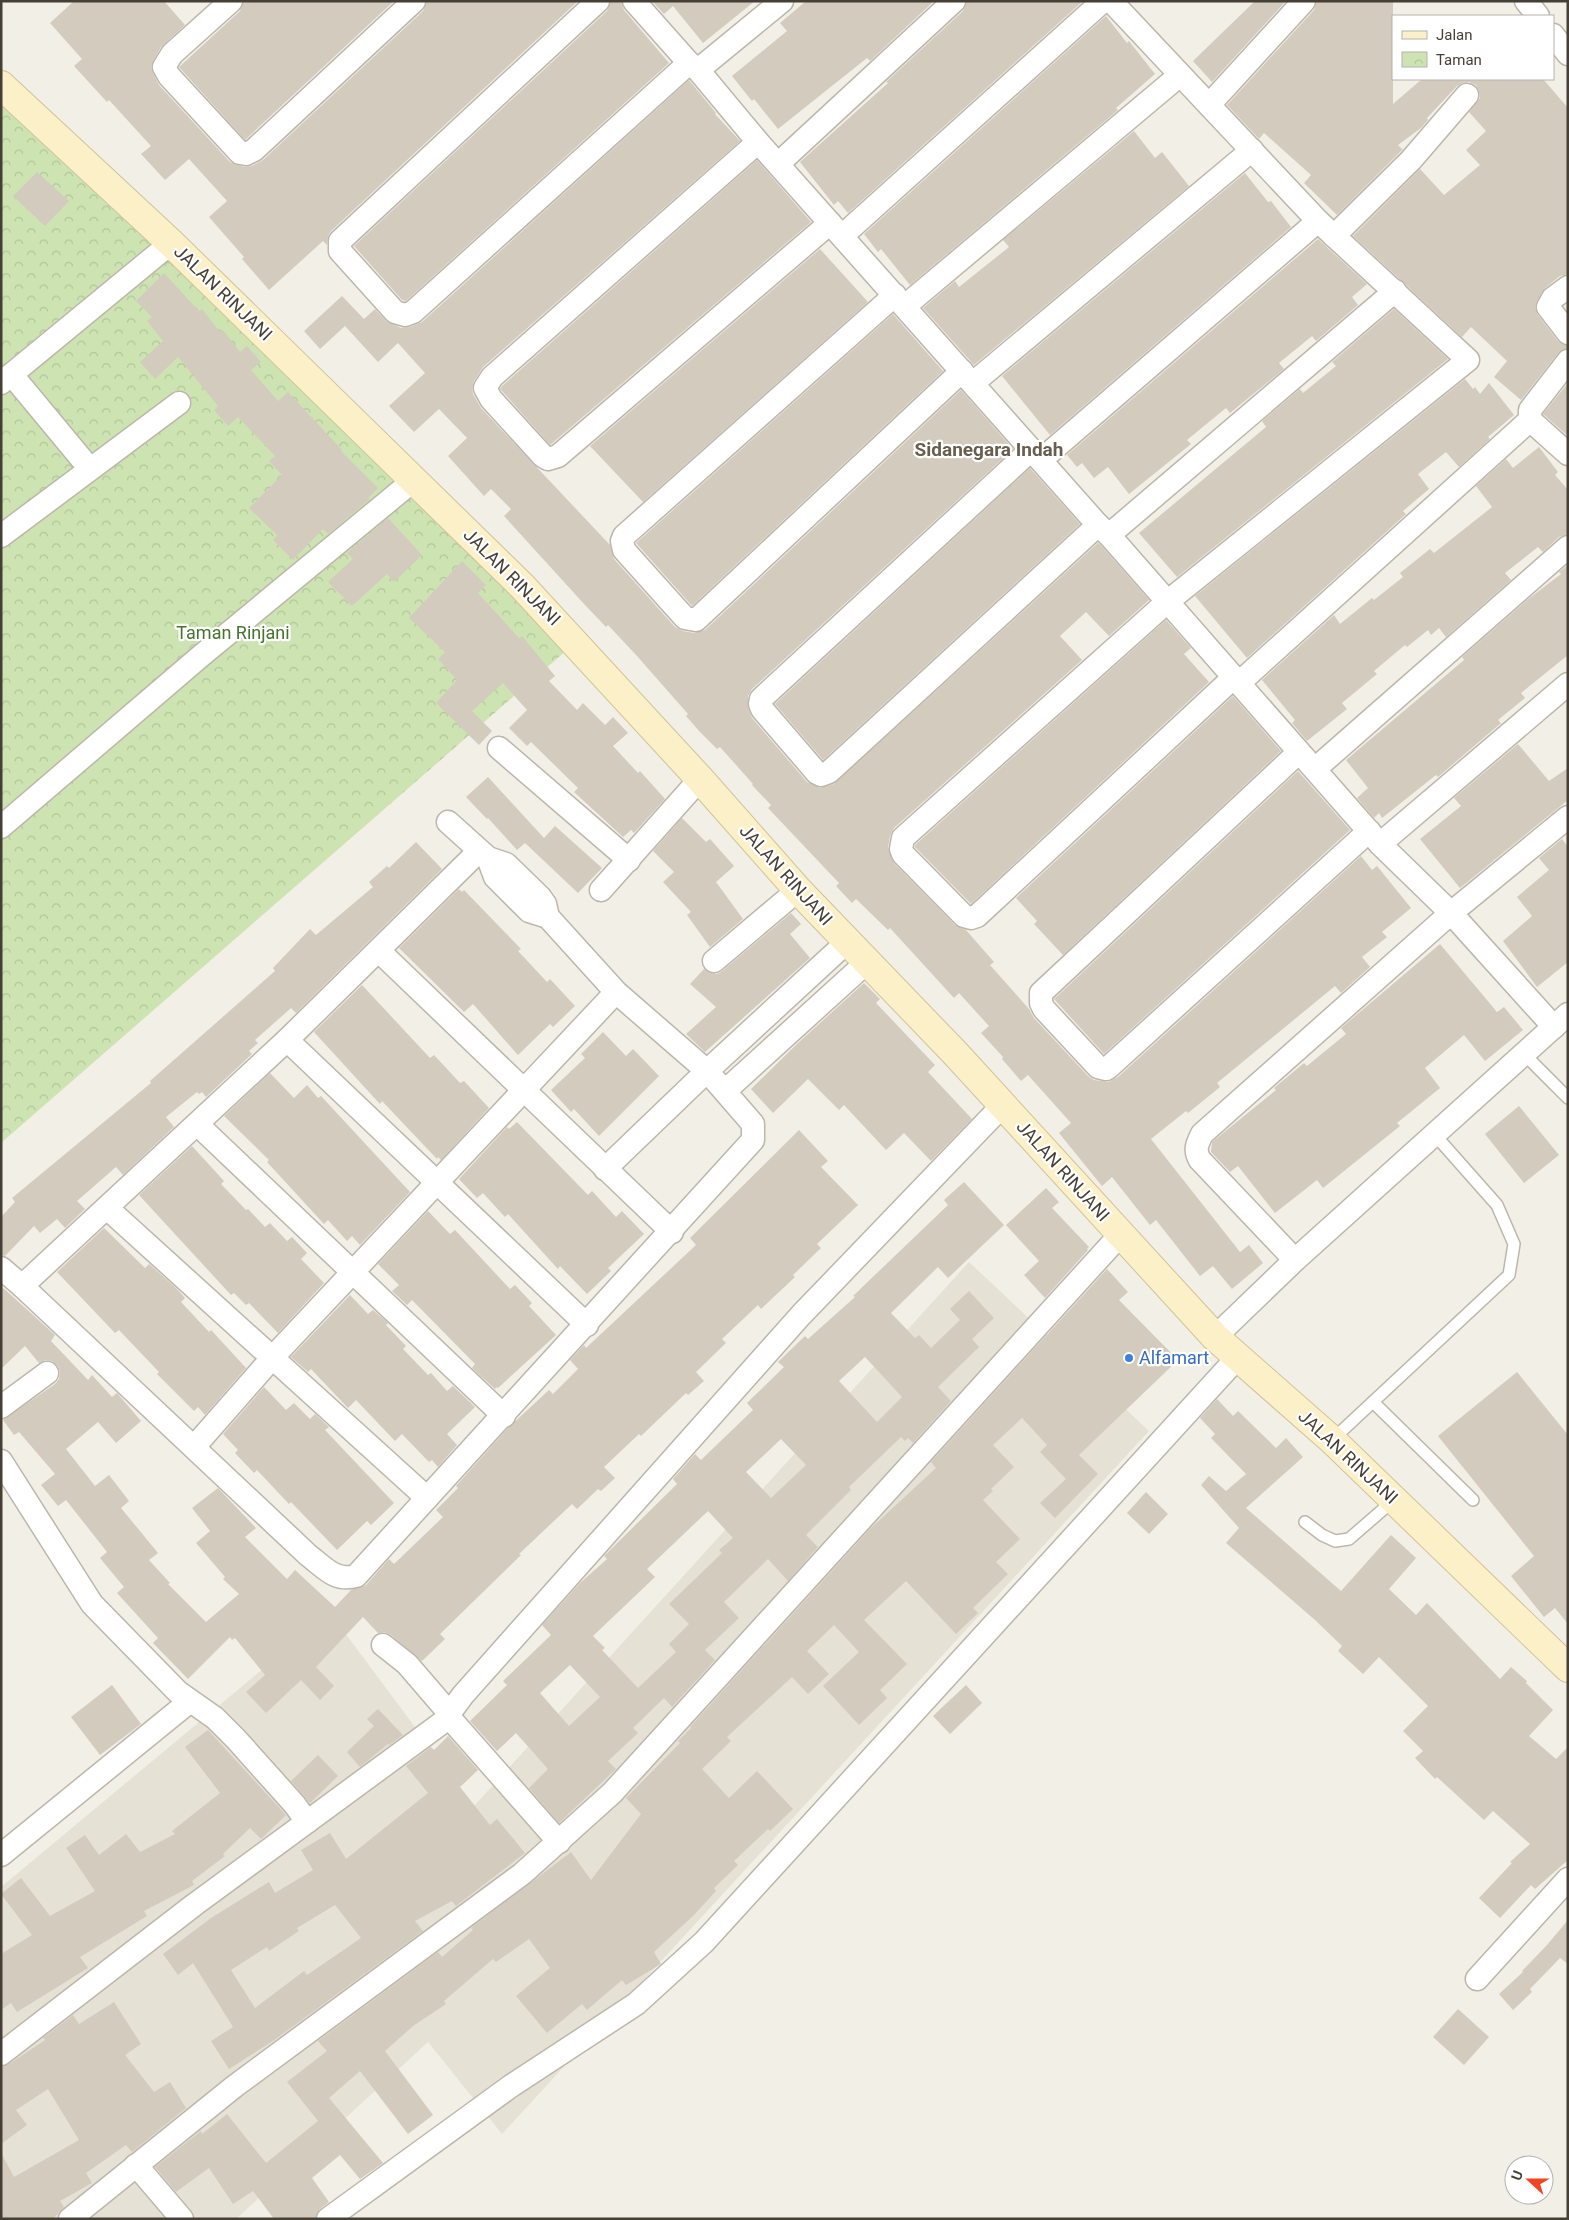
<svg xmlns="http://www.w3.org/2000/svg" width="1569" height="2220" font-family="Roboto,sans-serif">
<style>
.residential{fill:#e6e1d5}
.park{fill:url(#park-crowns)}
.building{fill:#d3cbbd;fill-rule:evenodd}
.lines{fill:none;stroke-linecap:round;stroke-linejoin:round}
.lane-casing{stroke:#bdb7aa;stroke-width:14}
.street-casing{stroke:#bdb7aa;stroke-width:25}
.secondary-casing{stroke:#d0c398;stroke-width:30}
.lane{stroke:#fff;stroke-width:11}
.street{stroke:#fff;stroke-width:22}
.secondary{stroke:#fbf0c8;stroke-width:28}
.shop-dot{fill:#3f7fe0;stroke:#fff;stroke-width:2}
.labels{text-anchor:middle;stroke-width:4.5;stroke-linejoin:round;paint-order:stroke}
.street-label{font-size:18px;fill:#453f36;stroke:#fff}
.park-label{font-size:18px;fill:#46732d;stroke:#fff}
.shop-label{font-size:18px;fill:#366cbe;stroke:#fff;text-anchor:start}
.neighbourhood-label{font-size:19px;font-weight:bold;fill:#675e4e;stroke:#fff}
</style>
<defs>
<pattern id="park-crowns" width="20" height="18" patternUnits="userSpaceOnUse" patternTransform="scale(1.25)"><rect width="20" height="18" fill="#cde4b2"/><path d="M2 6a3 3 0 1 1 6 0M12 15a3 3 0 1 1 6 0" fill="none" stroke="#b1c59a"/></pattern>
</defs>
<rect width="100%" height="100%" fill="#f2efe7"/>
<path class="residential" d="M969 1262 1149 1431 502 2134 428 2042 236 2219H1V1887L330 1613 474 1806Z"/>
<path class="park" d="M1 85 575 643 1 1143Z"/>
<g class="building">
<path d="M74 1H164L185 25 161 47 153 61 151 67 153 73 159 85 230 162 244 167 252 166 263 160 423 11 427 1H578L331 231 328 236 327 245 323 241 269 290 242 259 244 257 209 217 227 201 189 159 165 180 141 154 151 146 109 100 107 102 74 66 82 59 50 23Z"/>
<path d="M244 1H394L245 140 179 67 240 11Z"/>
<path d="M611 1H621L624 10 669 63 406 301 402 300 354 246 607 11Z"/>
<path d="M652 1H755L703 43 673 6 664 14Z"/>
<path d="M806 1H934L870 61 867 58 778 129 754 99 752 101 732 76 787 31 780 23Z"/>
<path d="M967 1H1083L848 213 838 201 834 205 800 162 888 83 886 82 963 11Z"/>
<path d="M1255 1H1286L1212 82 1193 61Z"/>
<path d="M1317 1H1393V104L1422 79H1543L1568 108V274L1560 276 1545 288 1537 301 1535 307 1538 315 1558 341 1568 346V348L1558 353 1521 400 1494 377 1507 361 1471 327 1462 337 1353 236 1420 169 1444 195 1480 165 1466 150 1486 131 1469 112 1480 98 1479 91 1476 85 1469 82 1462 83 1457 86 1427 118 1428 120 1421 128 1398 145 1403 150 1401 151 1337 215 1304 183 1311 175 1264 133 1259 139 1227 105 1314 10Z"/>
<path d="M1106 16 1127 43 1129 41 1155 74 1116 108 1118 110 910 285 881 249 878 252 864 234Z"/>
<path d="M689 80 716 113 715 114 740 141 483 367 474 381 472 388 473 394 481 408 610 545 614 559 675 627 683 631 694 633 705 630 961 390 1013 449 752 689 748 696V708L752 718 807 782 820 788 834 784 1098 543 1100 544 1149 600 1109 636 1086 612 1060 636 1082 660 894 828 890 836 888 847 894 863 955 925 966 930 994 962 990 965 1029 1009 1034 1018 1088 1076 1094 1080 1108 1082 1118 1077 1361 856 1372 870 1377 866 1411 908 1382 932 1387 937 1362 957 1370 967 1341 993 1335 986 1217 1083 1220 1087 1188 1113 1186 1111 1151 1139 1240 1252 1249 1245 1263 1263 1232 1289 1213 1266 1200 1276 1156 1220 1150 1225 1112 1177 1102 1186 1059 1133 1071 1123 1028 1075 1021 1081 1002 1059 1003 1057 981 1033 989 1026 959 993 954 998 890 928 888 930 856 899 852 903 836 886 839 883 768 808 771 805 752 785 753 784 720 747 717 749 700 732 686 716 688 714 637 656 608 625 606 627 585 605 504 516 511 509 491 489 484 496 448 456 467 438 439 409 414 432 389 406 425 373 398 343 378 362 345 326 320 349 304 331 342 296 364 319 375 309 386 321 401 328 410 327 422 322Z"/>
<path d="M1134 131 1155 158 1162 152 1189 186 974 365 923 308 955 281 959 287 1009 247 1003 240Z"/>
<path d="M757 160 811 222 550 445 502 391 500 389 502 386Z"/>
<path d="M37 172 69 201 45 226 13 196Z"/>
<path d="M1245 173 1268 202 1271 201 1291 227 1050 435 1002 376Z"/>
<path d="M1318 239 1367 284 1352 297 1358 305 1316 341 1312 336 1279 363 1284 369 1230 413 1226 408 1187 440 1191 444 1129 494 1108 467 1094 478 1082 463 1077 467 1067 455Z"/>
<path d="M820 249 868 302 643 502 590 446Z"/>
<path d="M164 273 199 311 202 309 220 332 223 330 240 352 247 346 261 362 251 370 278 401 288 392 342 450 341 451 378 488 368 498 370 499 328 534 323 529 293 560 273 540 277 535 249 508 282 475 269 461 275 456 238 417 228 426 214 410 218 406 178 357 155 379 140 362 163 341 147 321 152 317 136 301Z"/>
<path d="M1394 309 1448 359 1177 577 1139 533 1266 427 1262 421 1300 389 1303 393 1336 366 1332 362Z"/>
<path d="M893 314 943 371 692 606 636 543Z"/>
<path d="M1465 379 1473 389 1475 387 1480 394 1489 383 1514 415 1488 437 1490 439 1459 467 1446 452 1418 474 1429 489 1403 511 1406 514 1247 658 1195 596Z"/>
<path d="M1568 383V436L1543 414Z"/>
<path d="M1539 447 1558 472 1555 475 1568 490V534L1559 537 1543 552 1538 547 1505 573 1511 580 1446 637 1439 628 1431 635 1428 630 1407 647 1405 645 1374 671 1377 674 1342 703 1347 709 1307 741 1292 723 1295 720 1262 680 1334 615 1340 624 1372 598 1374 600 1403 577 1400 573 1430 549 1434 553 1492 507 1476 486 1506 459 1513 468Z"/>
<path d="M1030 468 1080 524 823 760 775 704Z"/>
<path d="M388 518 422 555 394 582 387 574 352 606 328 582 353 559 347 553Z"/>
<path d="M462 561 486 585 478 593 519 638 522 636 536 653 555 676 549 681 577 710 583 703 605 725 613 717 628 733 613 746 638 773 640 771 665 799 634 833 631 830 623 837 574 792 578 788 531 742 527 746 509 728 527 710 503 683 472 711 492 731 479 745 436 703 457 680 438 659 445 652 409 618Z"/>
<path d="M1568 565V655L1521 693 1525 698 1498 720 1501 723 1438 777 1436 775 1382 818 1379 813 1374 818 1357 798 1368 788 1346 760 1464 660 1462 657 1527 600 1561 574 1559 572Z"/>
<path d="M1166 620 1191 648 1184 654 1209 682 971 904 915 847V845Z"/>
<path d="M1233 696 1281 751 1063 955 1034 924 1037 921 1016 898Z"/>
<path d="M1518 744 1549 781 1568 768V800L1460 888 1420 839 1461 806 1454 798Z"/>
<path d="M1298 771 1350 830 1104 1054 1054 999Z"/>
<path d="M488 777 544 838 555 826 602 868 578 893 525 843 517 850 488 818 487 819 466 797Z"/>
<path d="M682 818 706 842 710 839 734 866 716 882 743 919 710 947 687 915 691 912 663 882 674 872 653 851Z"/>
<path d="M1562 839 1568 847V962L1537 987 1503 941 1532 916 1517 897 1549 870 1539 858Z"/>
<path d="M416 842 442 869 296 1013 291 1008 255 1040 258 1043 249 1051 252 1054 206 1097 202 1092 199 1094 197 1092 166 1117 174 1127 123 1175 116 1167 77 1201 85 1209 65 1228 57 1219 40 1233 34 1226 5 1256 1 1255V1217L15 1202 12 1198 151 1083 150 1081 275 971 273 968 310 929 316 935 373 887 369 882 387 866 389 868Z"/>
<path d="M459 889 462 892 464 890 521 949 518 951 547 982 550 979 575 1006 553 1027 550 1024 518 1055 473 1004 464 1012 399 948Z"/>
<path d="M791 913 801 924 790 934 810 958 705 1052 686 1034 716 1007 690 984 704 969 710 973 717 974 722 971Z"/>
<path d="M1440 944 1497 1012 1504 1007 1523 1030 1485 1061 1464 1035 1425 1068 1440 1088 1397 1123 1400 1126 1323 1188 1317 1180 1275 1213 1238 1166 1230 1172 1211 1152 1212 1142 1276 1090 1274 1088 1304 1063 1307 1066 1346 1034 1341 1028Z"/>
<path d="M864 983 880 999 876 1003 935 1065 928 1072 972 1119 931 1161 904 1133 886 1150 844 1105 839 1110 808 1079 773 1113 751 1089 797 1044Z"/>
<path d="M362 985 430 1058 434 1055 460 1083 464 1081 489 1108 441 1160 438 1157 437 1159 382 1101 380 1104 314 1032Z"/>
<path d="M603 1032 626 1056 633 1049 659 1076 599 1136 574 1109 571 1112 551 1090 585 1058 581 1054Z"/>
<path d="M270 1073 294 1098 307 1085 318 1098 321 1096 410 1192 360 1245 352 1236 347 1241 328 1220 324 1224 267 1162 269 1160 224 1116Z"/>
<path d="M1519 1106 1559 1155 1524 1183 1485 1134Z"/>
<path d="M517 1122 588 1195 592 1191 616 1217 622 1211 644 1234 608 1268 611 1271 587 1294 560 1266 558 1269 508 1214 505 1217 483 1193 477 1198 459 1179 507 1127 509 1129Z"/>
<path d="M799 1130 828 1161 821 1167 858 1205 817 1244 821 1248 793 1275 795 1277 761 1309 758 1305 722 1339 726 1343 696 1372 704 1381 688 1395 686 1393 641 1436 639 1434 604 1467 615 1478 601 1491 598 1489 577 1509 572 1504 519 1554 521 1555 440 1634 445 1639 422 1661 391 1635 384 1632 378 1633 363 1617 316 1667 334 1686 320 1700 301 1680 266 1713 246 1692 265 1675 235 1638 232 1640 230 1637 188 1679 153 1643 158 1638 117 1593 124 1587 100 1558 107 1552 66 1500 58 1506 41 1485 55 1474 19 1432 14 1435 3 1420 55 1384 59 1379 60 1372 58 1366 52 1361 45 1360 39 1363 25 1346 1 1369V1286L55 1335 51 1341 88 1380 92 1375 112 1397 117 1393 141 1421 116 1443 98 1422 66 1449 95 1486 109 1475 129 1501 121 1508 158 1553 149 1560 170 1583 168 1584 206 1622 239 1594 223 1579 225 1577 196 1543 210 1531 192 1508 218 1488 256 1528 245 1537 287 1579 295 1570 335 1607 351 1590 366 1585 389 1559 394 1564 443 1517 436 1510 458 1488 456 1486 508 1428 549 1390 553 1394 578 1369 570 1360 584 1345 586 1348 696 1245 690 1238Z"/>
<path d="M192 1146 224 1181 221 1184 246 1210 248 1209 265 1227 270 1223 287 1241 292 1237 307 1253 301 1259 324 1283 278 1333 249 1303 246 1305 234 1293 231 1295 139 1195Z"/>
<path d="M964 1182 1004 1225 948 1278 938 1267 891 1313 915 1338 919 1335 931 1348 960 1320 950 1309 969 1291 994 1318 972 1339 979 1347 938 1387 951 1401 913 1443 908 1438 905 1441 901 1437 849 1487 851 1490 806 1535 818 1547 788 1581 768 1559 724 1602 739 1618 705 1650 715 1660 672 1707 664 1698 633 1728 638 1733 608 1761 616 1769 559 1823 529 1788 548 1769 516 1733 497 1751 470 1721 507 1685 503 1681 551 1635 542 1625 580 1583 607 1559 604 1556 606 1554 677 1484 673 1479 695 1454 701 1460 753 1410 747 1403 784 1367 778 1362 805 1336 808 1339 855 1297 853 1296 948 1205 944 1200ZM865 1357 902 1397 877 1422 839 1381ZM781 1439 806 1465 771 1498 746 1472ZM708 1511 733 1538 719 1550 722 1553 669 1604 689 1624 669 1644 676 1652 638 1688 602 1650 605 1648 593 1636 655 1577 647 1569ZM570 1665 600 1697 569 1726 540 1693Z"/>
<path d="M1046 1188 1059 1202 1052 1208 1089 1247 1087 1249 1088 1250 1045 1298 1024 1275 1039 1261 1006 1225Z"/>
<path d="M428 1211 450 1234 455 1230 510 1289 515 1285 532 1303 529 1306 556 1335 498 1388 497 1387 495 1389 472 1368 475 1364 412 1300 407 1305 392 1291 399 1285 378 1264Z"/>
<path d="M104 1228 145 1268 149 1264 175 1287 185 1298 181 1302 209 1332 211 1330 246 1368 205 1415 198 1407 194 1411 157 1374 159 1372 119 1330 115 1333 57 1272Z"/>
<path d="M1107 1269 1128 1292 1119 1300 1178 1360 1079 1455 1098 1474 1055 1518 1040 1503 1066 1479 1040 1452 1047 1445 1022 1418 993 1445 1014 1467 991 1489 993 1491 983 1500 1020 1539 996 1562 1008 1574 973 1608 978 1613 956 1634 906 1581 864 1620 907 1664 880 1690 887 1698 859 1725 823 1686 859 1652 834 1625 807 1651 829 1674 808 1694 792 1677 727 1737 731 1741 702 1769 729 1798 757 1771 793 1809 770 1831 768 1829 734 1861 738 1865 714 1888 716 1891 694 1915 654 1952 661 1964 626 1985 622 1980 587 2010 582 2004 547 2033 516 1996 550 1968 529 1939 496 1962 493 1959 444 2001 446 2004 413 2026 385 2051 433 2115 408 2134 360 2071 329 2098 383 2163 360 2179 340 2155 312 2178 329 2202 320 2209 315 2219H274L253 2191 233 2204 209 2168 176 2192 155 2167 201 2131 202 2134 227 2114 266 2163 318 2121 287 2082 327 2051 318 2041 438 1952 442 1957 473 1930 471 1928 571 1852 591 1880 641 1814 626 1798 680 1743 678 1741 691 1728 690 1727 870 1529 936 1468 931 1462Z"/>
<path d="M350 1295 368 1314 373 1310 388 1323 386 1325 406 1346 403 1349 428 1375 431 1373 447 1391 453 1386 475 1407 447 1434 457 1445 438 1467 432 1460 429 1462 402 1434 395 1441 356 1400 348 1408 311 1369 308 1372 291 1357Z"/>
<path d="M1517 1372 1568 1435V1624L1555 1608 1544 1617 1511 1576 1534 1556 1438 1436Z"/>
<path d="M264 1387 286 1410 294 1403 310 1419 315 1414 329 1427 325 1430 394 1503 371 1525 367 1521 337 1550 291 1502 289 1504 257 1470 254 1473 235 1453 238 1450 223 1434Z"/>
<path d="M1217 1399 1233 1416 1238 1411 1276 1448 1286 1438 1303 1457 1246 1508 1341 1591 1391 1535 1416 1558 1389 1589 1416 1615 1427 1603 1500 1679 1511 1667 1527 1681 1526 1683 1553 1710 1529 1736 1556 1759 1568 1747V1860L1535 1889 1531 1885 1500 1918 1479 1898 1512 1863 1510 1862 1530 1844 1493 1811 1484 1820 1437 1777 1435 1779 1415 1758 1423 1751 1403 1731 1428 1706 1379 1657 1363 1674 1338 1651 1342 1646 1315 1620 1226 1543 1239 1528 1201 1485 1209 1476 1226 1491 1246 1474 1211 1438 1215 1434 1200 1418Z"/>
<path d="M1146 1492 1168 1514 1149 1534 1127 1513Z"/>
<path d="M112 1685 141 1724 100 1755 71 1717Z"/>
<path d="M966 1685 982 1703 950 1734 933 1716Z"/>
<path d="M378 1709 403 1735 389 1745 388 1744 360 1767 347 1752 374 1726 367 1719Z"/>
<path d="M208 1730 286 1815 261 1839 250 1828 223 1854 225 1856 192 1881 194 1885 144 1911 147 1916 80 1957 88 1968 17 2012 11 2003 1 2010V1954L32 1935 1 1894 21 1878 50 1916 95 1891 66 1848 85 1835 99 1855 126 1834 140 1852 175 1834 172 1831 220 1793 185 1747Z"/>
<path d="M448 1736 478 1770 460 1787 490 1825 497 1819 525 1853 456 1906 452 1901 415 1921 423 1931 273 2041 229 2069 211 2041 233 2027 193 1963 178 1975 163 1954 211 1918 269 1882 275 1893 313 1870 301 1850 330 1833 346 1859 428 1793 406 1766 431 1747 434 1750ZM335 1905 361 1938 307 1975 304 1971 255 2008 231 1970 267 1947 269 1951 299 1931 297 1928Z"/>
<path d="M318 1755 338 1776 310 1803 291 1781Z"/>
<path d="M1568 1920V1964L1560 1958 1530 1989 1532 1992 1513 2010 1499 1994 1523 1972 1522 1971 1547 1945Z"/>
<path d="M114 2002 141 2044 125 2055 154 2092 170 2082 186 2108 132 2152 126 2145 86 2173 92 2183 60 2201 64 2207 53 2219H1V2153L14 2177 79 2140 48 2089 16 2110 27 2125 1 2144V2067L9 2064 45 2040 43 2038 73 2015 79 2024Z"/>
<path d="M1458 2009 1489 2037 1464 2065 1433 2037Z"/>
</g>
<g class="lines">
<defs>
<g id="lane">
<path d="M1524 1054 1568 1098"/>
<path d="M1373 1402 1473 1500"/>
<path d="M1332 1440 1509 1275 1514 1244 1497 1205 1435 1135"/>
<path d="M1305 1522 1322 1535 1335 1541 1349 1539 1394 1500"/>
</g>
<g id="street">
<path d="M231 1 172 54 164 67 169 76 240 153 246 154 254 150 414 1"/>
<path d="M598 1 340 241V251L395 312 405 315 413 312 689 63"/>
<path d="M634 1 689 63 698 70 758 142 1098 525 1109 535 1380 844 1451 913 1554 1027"/>
<path d="M1111 1 1318 221 1468 360 1167 602 903 838 901 849 903 854 964 916 971 918 977 916 1233 678"/>
<path d="M1526 1 1538 16"/>
<path d="M1553 35 1568 54"/>
<path d="M698 70 782 1"/>
<path d="M1209 105 1304 1"/>
<path d="M758 142 492 377 485 388 491 399 543 456 548 459 558 456 830 223"/>
<path d="M778 164 954 1"/>
<path d="M842 236 1103 1"/>
<path d="M1334 236 1411 160 1467 95"/>
<path d="M1568 287 1553 298 1548 307 1568 333"/>
<path d="M895 295 624 536 622 541 624 550 685 618 696 620 962 371"/>
<path d="M905 306 1180 75"/>
<path d="M1568 361 1530 410V420L1568 454"/>
<path d="M12 375 90 469"/>
<path d="M1 383 171 243"/>
<path d="M973 383 1252 150"/>
<path d="M1031 450 761 699 760 704 762 709 817 773 821 775 829 772 1098 525"/>
<path d="M1041 460 1318 221"/>
<path d="M1109 535 1395 291"/>
<path d="M1 536 179 403"/>
<path d="M1239 683 1530 420"/>
<path d="M499 748 629 860"/>
<path d="M1299 752 1041 993V1003L1044 1009 1098 1067 1106 1069 1109 1067 1369 831"/>
<path d="M1315 769 1568 547"/>
<path d="M448 822 488 858 506 864 540 897 545 904 548 917"/>
<path d="M1 827 202 655 414 480"/>
<path d="M1380 844 1568 684"/>
<path d="M479 851 287 1040 22 1286 308 1555C324 1567 335 1582 356 1576L753 1140V1124L707 1071 616 992 548 917 529 911 495 877 488 858"/>
<path d="M601 890 700 779"/>
<path d="M379 951 672 1232"/>
<path d="M714 961 798 890"/>
<path d="M287 1040 587 1325"/>
<path d="M725 1091 866 963"/>
<path d="M198 1125 504 1416"/>
<path d="M605 1169 707 1071 847 942"/>
<path d="M107 1208 427 1498"/>
<path d="M1295 1260 1200 1160C1194 1150 1197 1144 1202 1134L1451 913 1568 817"/>
<path d="M1 1268 22 1286"/>
<path d="M1215 1337 1295 1260 1568 1014"/>
<path d="M1 1407 47 1373"/>
<path d="M194 1447 273 1357 616 992"/>
<path d="M1 1461 92 1604 178 1692 215 1718 236 1739 295 1805 307 1822 194 1905 1 2054"/>
<path d="M383 1645 407 1664 450 1714"/>
<path d="M448 1716 559 1842"/>
<path d="M307 1822 443 1722 463 1695 801 1315 1003 1105"/>
<path d="M1 1855 189 1702"/>
<path d="M1477 1979 1568 1879"/>
<path d="M136 2165 182 2219"/>
<path d="M70 2219 235 2086 522 1874 612 1793 1121 1234"/>
<path d="M328 2219 511 2086 636 2004 704 1942 1238 1357"/>
</g>
<path id="secondary" d="M1 85 171 243 522 586 700 779 798 890 955 1053 1215 1337 1332 1440 1568 1668"/>
</defs>
<use href="#lane" class="lane-casing"/>
<use href="#street" class="street-casing"/>
<use href="#secondary" class="secondary-casing"/>
<use href="#lane" class="lane"/>
<use href="#street" class="street"/>
<use href="#secondary" class="secondary"/>
</g>
<circle class="shop-dot" cx="1129" cy="1358" r="5"/>
<g class="labels">
<g class="street-label">
<text transform="translate(223 293) rotate(44)" y="6">JALAN RINJANI</text>
<text transform="translate(512 577) rotate(45)" y="6">JALAN RINJANI</text>
<text transform="translate(786 875) rotate(48)" y="6">JALAN RINJANI</text>
<text transform="translate(1063 1171) rotate(48)" y="6">JALAN RINJANI</text>
<text transform="translate(1348 1457) rotate(43)" y="6">JALAN RINJANI</text>
</g>
<g class="park-label">
<text x="233" y="639">Taman Rinjani</text>
</g>
<g class="shop-label">
<text x="1139" y="1364">Alfamart</text>
</g>
<g class="neighbourhood-label">
<text x="989" y="456">Sidanegara Indah</text>
</g>
</g>
<rect width="1569" height="2220" fill="none" stroke="#453f36" stroke-width="5"/>
<rect x="1392" y="15" width="162" height="65" fill="#ffffff" stroke="#b5b2af"/>
<rect x="1402" y="31" width="25" height="8" fill="#fbf0c8" stroke="#b5b2af"/>
<text x="1436" y="40" font-size="15" fill="#453f36">Jalan</text>
<rect x="1402" y="52" width="25" height="15" fill="url(#park-crowns)" stroke="#b5b2af"/>
<text x="1436" y="65" font-size="15" fill="#453f36">Taman</text>
<g transform="translate(1529 2180) rotate(291)"><circle r="24" fill="#ffffff" stroke="#b5b2af"/>
<path d="M0-4L9 19L0 12L-9 19Z" fill="#ee4523"/>
<text y="-8" font-size="14" font-weight="bold" text-anchor="middle" fill="#453f36">U</text>
</g>
</svg>
